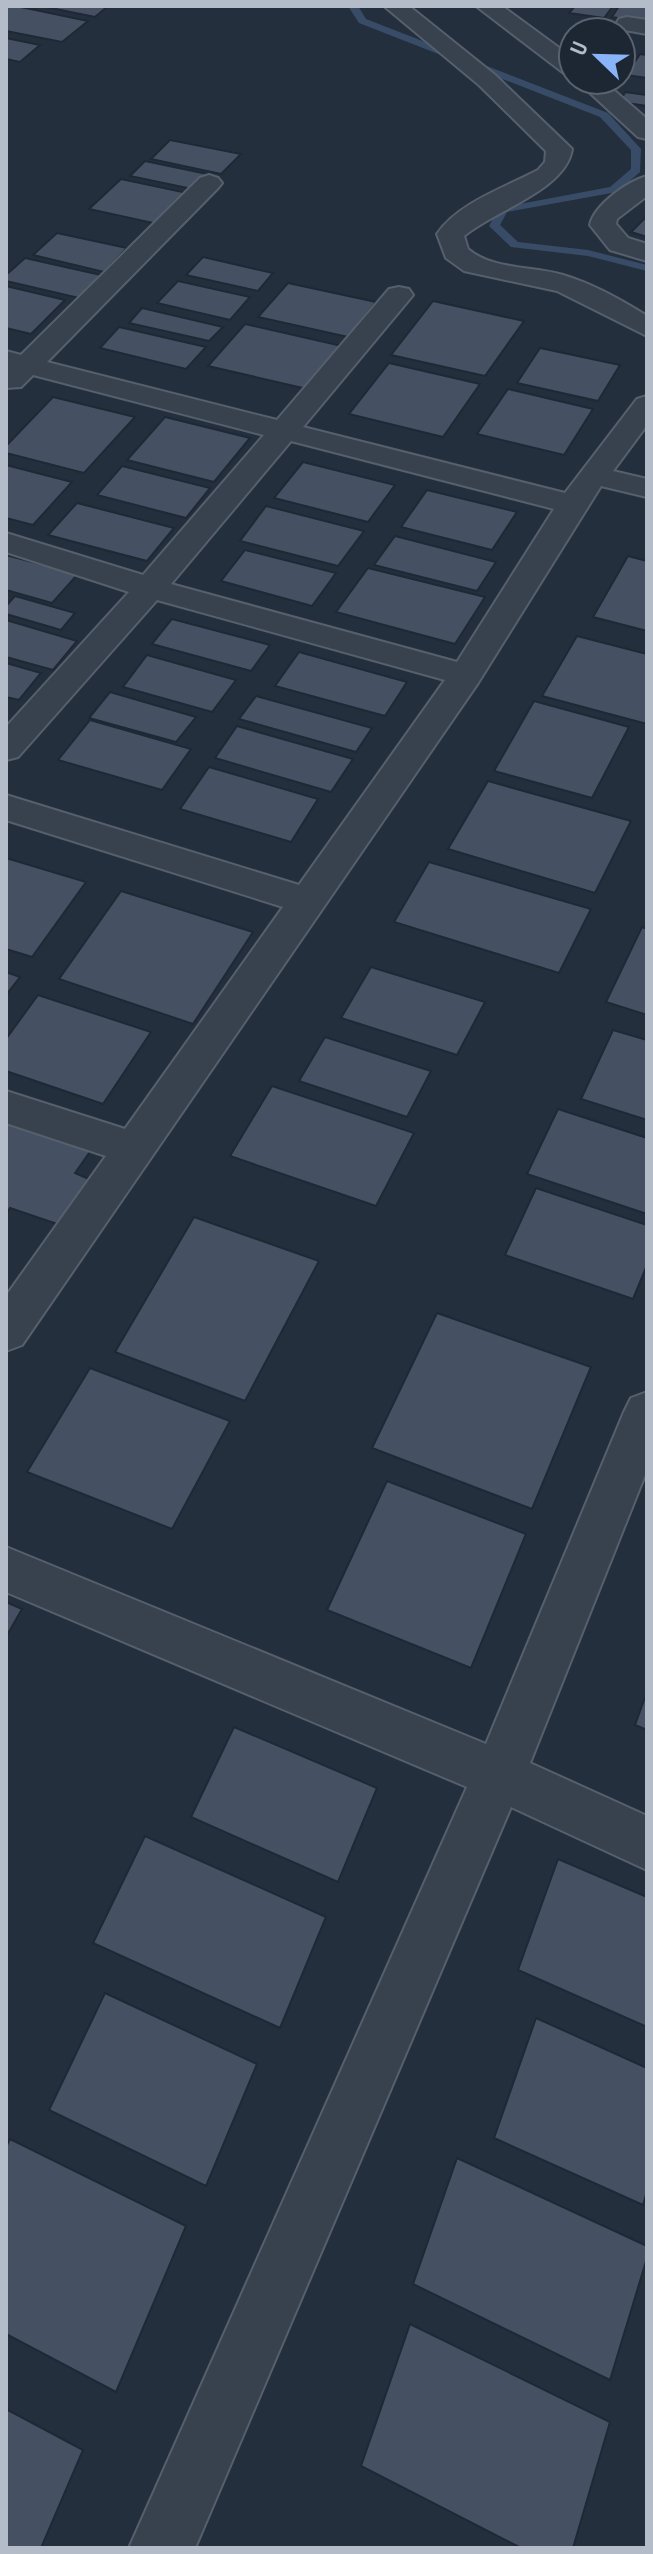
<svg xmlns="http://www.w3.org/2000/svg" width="653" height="2554" font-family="'PT Sans Narrow',sans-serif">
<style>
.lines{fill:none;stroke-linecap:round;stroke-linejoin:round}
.stream{fill:#394c67;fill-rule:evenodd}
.building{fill:#455162;stroke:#1f2835;stroke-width:2}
.minor-casing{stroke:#565f6c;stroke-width:4}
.minor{fill:#38414e;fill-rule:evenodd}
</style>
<rect width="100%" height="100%" fill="#242f3e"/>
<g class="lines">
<path class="stream" d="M348 6H358L366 19 608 113 641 149 640 172 617 192 507 212 500 225 518 242 588 250 647 265V271L588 256 511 247 489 226 499 208 610 187 631 169V150L600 117 359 23Z"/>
</g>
<g class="building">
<path d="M6 6H16L88 21 62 42 6 31Z"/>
<path d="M41 6H108L95 17Z"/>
<path d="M575 6H613L604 18 569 13Z"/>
<path d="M619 6H647V23L612 17Z"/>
<path d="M6 38 40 45 20 62 6 59Z"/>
<path d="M640 54 647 55V78L626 75Z"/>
<path d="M625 92 647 95V106L620 102Z"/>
<path d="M170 140 241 154 221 174 151 159Z"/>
<path d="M145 161 212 175 197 190 130 176Z"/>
<path d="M121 179 192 194 162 225 89 209Z"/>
<path d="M647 216V237L631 232Z"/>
<path d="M57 233 127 248 104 272 33 255Z"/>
<path d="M203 257 273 273 258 291 186 275Z"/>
<path d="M25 258 101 275 79 298 6 281V275Z"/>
<path d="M178 281 250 297 230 320 157 303Z"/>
<path d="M288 283 376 302 348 337 258 317Z"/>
<path d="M6 286 65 300 31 334 6 328Z"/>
<path d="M433 301 524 321 485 376 391 355Z"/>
<path d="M142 308 223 327 209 341 129 323Z"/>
<path d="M245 324 342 346 307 389 208 366Z"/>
<path d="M119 327 206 347 186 369 100 348Z"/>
<path d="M540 348 620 365 598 401 517 383Z"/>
<path d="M389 363 480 384 443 437 349 414Z"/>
<path d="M508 389 593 409 564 455 477 434Z"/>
<path d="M53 397 135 417 84 473 6 453V446Z"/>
<path d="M165 417 250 438 214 482 127 460Z"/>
<path d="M303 462 395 485 368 522 274 498Z"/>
<path d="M6 465 72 482 33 525 6 518Z"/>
<path d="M122 466 210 488 186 518 97 495Z"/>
<path d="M427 490 517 512 492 550 401 527Z"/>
<path d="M77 503 174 528 147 561 48 535Z"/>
<path d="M266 506 364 531 338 566 240 541Z"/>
<path d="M395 536 496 562 477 591 374 565Z"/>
<path d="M245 550 336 573 312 606 221 581Z"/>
<path d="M6 555 78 574 52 603 6 590Z"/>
<path d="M628 556 647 561V631L593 617Z"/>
<path d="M368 568 485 597 455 644 336 612Z"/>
<path d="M15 596 75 613 61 630 6 614V606Z"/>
<path d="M172 619 270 645 251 671 152 644Z"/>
<path d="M6 620 77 641 53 670 6 657Z"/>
<path d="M577 636 647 654V724L542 696Z"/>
<path d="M299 652 407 682 385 716 275 686Z"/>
<path d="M147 655 236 680 212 712 123 687Z"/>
<path d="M6 663 41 673 19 700 6 697Z"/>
<path d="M110 692 196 717 176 742 89 718Z"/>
<path d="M256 696 372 728 356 752 239 719Z"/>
<path d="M534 701 629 727 592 798 494 771Z"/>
<path d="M90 720 191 749 162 790 58 760Z"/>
<path d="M237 726 353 759 331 792 215 758Z"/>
<path d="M209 767 318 799 291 842 180 809Z"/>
<path d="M488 781 631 821 595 893 448 849Z"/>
<path d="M6 858 86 882 32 957 6 949Z"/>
<path d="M429 862 591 909 559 973 394 922Z"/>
<path d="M121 891 253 932 193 1024 59 979Z"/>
<path d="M642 927 647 929V1015L606 1002Z"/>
<path d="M371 967 485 1002 457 1055 341 1018Z"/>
<path d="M6 972 20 977 6 995Z"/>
<path d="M38 995 151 1032 103 1104 6 1071V1039Z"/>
<path d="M613 1030 647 1040V1120L581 1099Z"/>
<path d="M325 1037 431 1071 407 1117 299 1081Z"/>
<path d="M272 1086 414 1133 376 1206 230 1156Z"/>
<path d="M558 1109 647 1138V1214L527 1174Z"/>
<path d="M6 1116 94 1146 75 1173 89 1179 60 1225 10 1208 6 1214Z"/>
<path d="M536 1188 647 1225V1265L633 1299 505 1255Z"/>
<path d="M194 1217 319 1261 245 1401 115 1352Z"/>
<path d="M437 1313 591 1367 532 1509 372 1448Z"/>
<path d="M90 1368 230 1421 172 1529 27 1472Z"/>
<path d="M387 1481 526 1534 471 1668 327 1610Z"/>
<path d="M6 1602 22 1609 6 1637Z"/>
<path d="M647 1692V1730L635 1725Z"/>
<path d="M234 1727 377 1788 338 1882 191 1817Z"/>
<path d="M145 1836 326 1917 280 2028 93 1943Z"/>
<path d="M558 1859 647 1897V2027L518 1970Z"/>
<path d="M105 1993 257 2064 206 2186 49 2110Z"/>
<path d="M536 2018 647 2068V2191L643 2205 494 2138Z"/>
<path d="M10 2139 186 2226 116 2392 6 2334V2147Z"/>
<path d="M457 2158 647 2246V2258L610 2380 413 2284Z"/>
<path d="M410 2324 610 2422 573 2548H521L361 2466Z"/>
<path d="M6 2409 83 2450 41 2548H6Z"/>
</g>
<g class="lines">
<defs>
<g id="minor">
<path d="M384 6H409L495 75 572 149C566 190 495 210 464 236L468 249C492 270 533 266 563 275 593 284 620 299 647 316V336L557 291 464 271 446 258 437 234C458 203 506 187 538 170L545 162 546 151 479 85Z"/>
<path d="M476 6H502L573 58V76L565 74Z"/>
<path d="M627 17 647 20V34L619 29 616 24 619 19Z"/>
<path d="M576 80H602L647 119V139L638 137Z"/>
<path d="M209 175 218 178 222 183 218 188 47 362 277 420 389 289 399 287 409 289 413 295 303 427 565 493 637 399 647 396V425L613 471 647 479V497L601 486 478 683 22 1345 6 1351V1296L106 1156 6 1123V1091L125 1129 283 907 6 820V795L299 885 445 680 157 600 18 757 6 760V727L129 592 6 552V533L143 575 264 435 33 375 21 387 6 388V351L21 355 200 178ZM291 441 554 509 457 662 171 584Z"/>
<path d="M647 176V196L617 219 616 224 628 238 647 244V261L610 250 590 225C594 205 628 181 647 176Z"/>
<path d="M647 1392V1470L530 1763 647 1816V1870L511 1807 195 2548H129L467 1787 6 1592V1547L486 1744 624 1412 631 1398Z"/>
</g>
</defs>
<use href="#minor" class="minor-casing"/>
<use href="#minor" class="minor"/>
</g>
<rect width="653" height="2554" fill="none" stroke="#b4bcc9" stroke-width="16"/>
<g transform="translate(597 56) rotate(293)"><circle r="38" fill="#1d2633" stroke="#59626f" stroke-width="2"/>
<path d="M0-6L14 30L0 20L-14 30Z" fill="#8ab4f8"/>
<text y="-12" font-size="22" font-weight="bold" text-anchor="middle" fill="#b4bcc9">U</text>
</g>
</svg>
